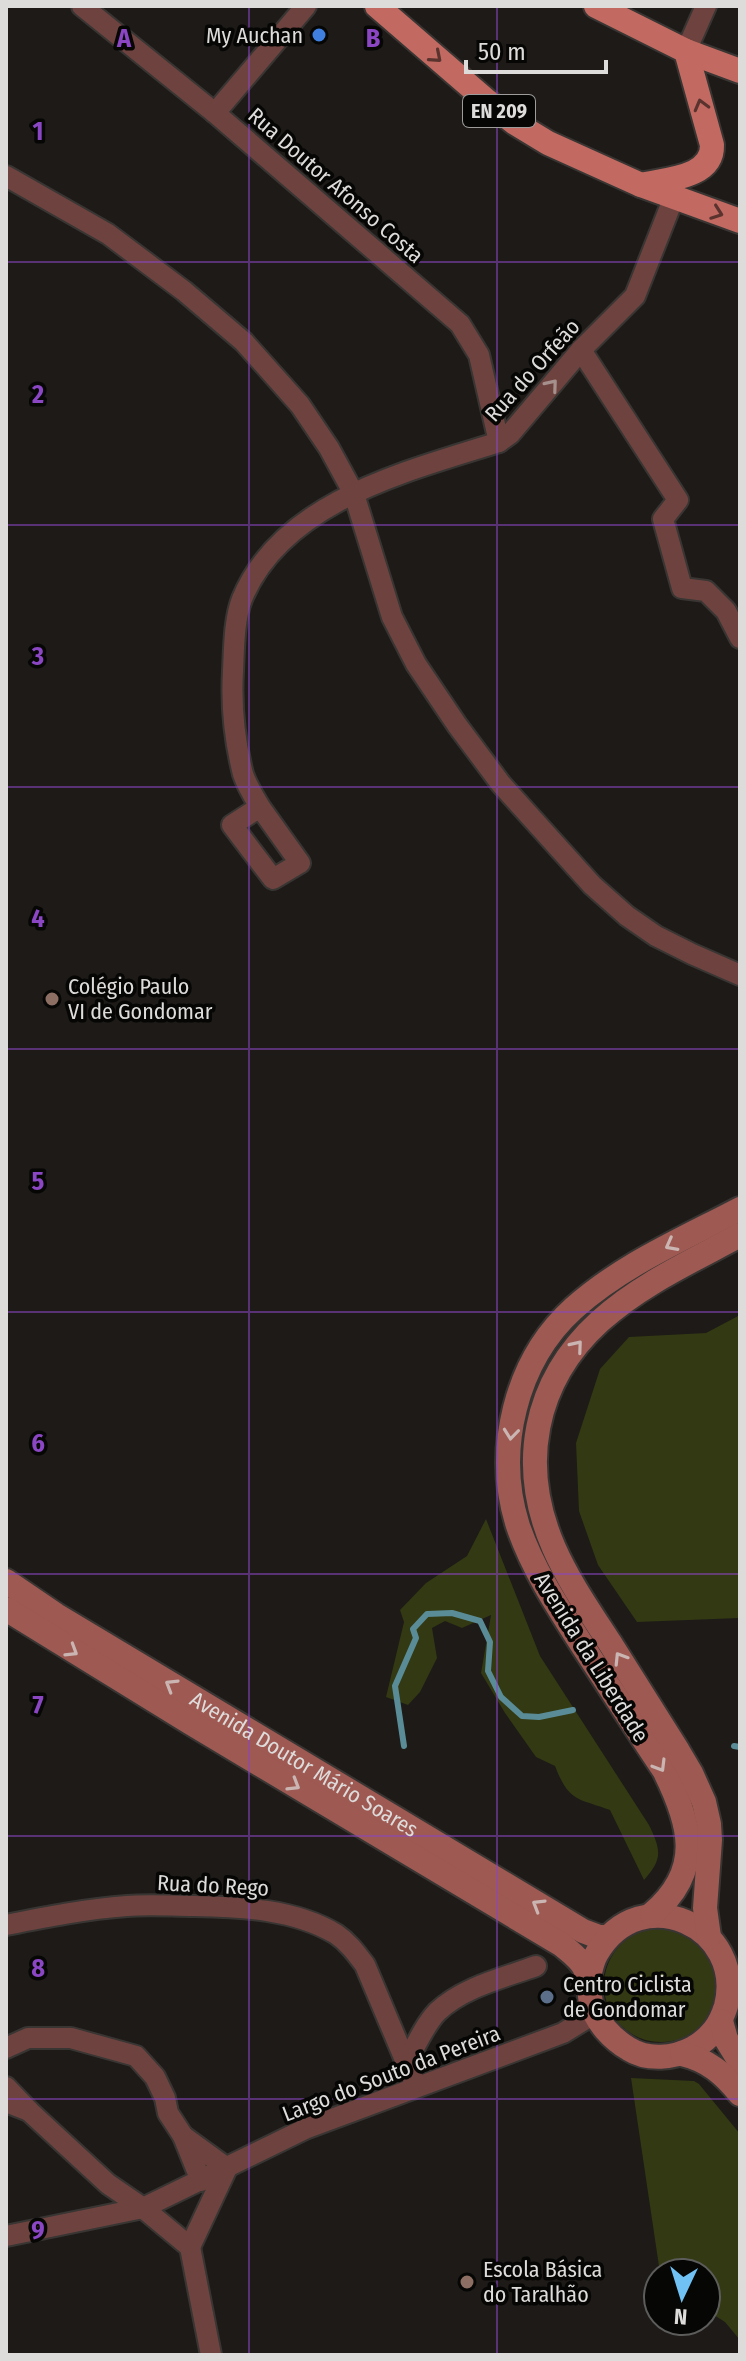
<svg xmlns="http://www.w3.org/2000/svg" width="746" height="2361" font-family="'Fira Sans Condensed',sans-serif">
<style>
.green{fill:#333912}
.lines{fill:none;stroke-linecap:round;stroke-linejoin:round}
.stream{stroke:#5a8c97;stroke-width:6}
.street-casing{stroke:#383533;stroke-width:24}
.secondary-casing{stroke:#383533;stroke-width:28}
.primary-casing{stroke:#383533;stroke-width:28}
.street{stroke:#6e433f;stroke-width:20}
.secondary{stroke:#9d5952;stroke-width:24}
.primary{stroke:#c26a61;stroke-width:24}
.oneway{stroke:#5b332e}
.oneway2{stroke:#a6908d}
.oneway3{stroke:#cab5b2}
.grid{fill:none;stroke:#8a46c3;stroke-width:2;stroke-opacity:0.55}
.shop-dot{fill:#3f7fe0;stroke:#060605;stroke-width:3}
.education-dot{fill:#8d6e63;stroke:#060605;stroke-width:3}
.service-dot{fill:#5c6f8a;stroke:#060605;stroke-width:3}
.labels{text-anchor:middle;stroke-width:7;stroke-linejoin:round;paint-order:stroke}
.shield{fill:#060605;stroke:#9d9c9b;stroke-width:2}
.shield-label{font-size:20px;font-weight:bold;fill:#dedcdb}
.poi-label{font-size:22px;fill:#dedcdb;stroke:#060605;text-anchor:start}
.street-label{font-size:22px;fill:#dedcdb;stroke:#060605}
.grid-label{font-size:26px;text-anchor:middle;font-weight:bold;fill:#8a46c3;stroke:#060605;stroke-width:7;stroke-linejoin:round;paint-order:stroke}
</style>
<rect width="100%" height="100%" fill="#1d1a18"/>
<g class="green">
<path d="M740 1315V1618L637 1622 598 1565 579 1511 576 1443 600 1369 629 1337 706 1333Z"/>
<path d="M486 1519 540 1656 649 1825C661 1850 663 1859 644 1880L610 1810C577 1798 569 1802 555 1766L536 1757 505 1713 481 1673 491 1615 462 1628 445 1621 432 1628 437 1658 420 1692 408 1705 386 1697 404 1622 400 1610 426 1583 467 1556Z"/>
<circle cx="661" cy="1985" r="57"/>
<path d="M631 2078 694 2081 699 2084 740 2134V2340L725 2322 706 2310V2273H660Z"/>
</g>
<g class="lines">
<g class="stream">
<path d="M404 1746 395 1686 416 1638 413 1629 427 1614 452 1613 480 1621 490 1642 488 1671 501 1697 522 1716 539 1717 573 1710"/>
<path d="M734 1746 740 1747"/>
</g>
<defs>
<g id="street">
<path d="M82 6 215 113 460 324 479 355 499 442"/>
<path d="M686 51 706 6"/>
<path d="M215 113 306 6"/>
<path d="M6 176 108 234 184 291 244 342 300 405 329 448 354 494 392 617 416 664 457 725 501 784 592 885 627 916 656 936 692 954 740 975"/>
<path d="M581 350 678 500 663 519 682 588 706 591 726 611 740 638"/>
<path d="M260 807 300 863 273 879 232 825 260 807C254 797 247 786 243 774 235 742 231 705 233 671 234 650 234 619 242 599 282 501 408 471 499 442L510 434 581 350 635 296 674 197"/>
<path d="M6 1925C46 1917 86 1909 127 1906 149 1904 172 1906 194 1906 242 1907 294 1909 336 1934 348 1942 356 1953 365 1965L416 2086"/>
<path d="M6 2048 28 2038H71L136 2056 155 2077 165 2098 168 2113 183 2136"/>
<path d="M407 2062C416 2045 424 2026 437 2012 463 1987 503 1978 536 1966"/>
<path d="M6 2087 29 2111 6 2102"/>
<path d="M29 2111 108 2184 143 2208 190 2247"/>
<path d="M201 2181 183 2136 227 2168"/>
<path d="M6 2236 143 2208 305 2129 563 2033 589 2017 592 2007"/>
<path d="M190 2247 211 2355"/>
<path d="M190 2247 227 2168"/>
</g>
<g id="secondary">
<path id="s1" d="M6 1581 56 1615 583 1931 599 1937H608"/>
<path d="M6 1609 191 1723 562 1945C570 1952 579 1958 584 1967 589 1977 589 1992 591 2003 596 2022 612 2039 629 2049 648 2061 674 2058 693 2048 711 2038 720 2025 726 2006 746 1927 641 1878 597 1953 592 1961 590 1972 588 1982"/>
<path d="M652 1914C704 1870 691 1824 664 1770 637 1730 611 1689 584 1648 559 1609 533 1570 518 1526 494 1451 515 1361 574 1308 622 1265 683 1239 740 1209"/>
<path d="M709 1937 705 1908 710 1840 709 1824 704 1802 691 1773 678 1751C655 1715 633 1679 610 1643 590 1612 569 1582 554 1548 518 1466 533 1382 600 1321 641 1284 692 1261 740 1235"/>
<path d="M721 2021 726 2039 740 2062"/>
<path d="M682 2054C708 2060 724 2074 740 2094"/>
</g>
<g id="primary">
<path d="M377 6 487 101 515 123 548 143 641 185 740 221"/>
<path d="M596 6 686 51 740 71"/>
<path d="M641 185C666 179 713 178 712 145L686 51"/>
</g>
</defs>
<use href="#street" class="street-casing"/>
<use href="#secondary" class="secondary-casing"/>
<use href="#primary" class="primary-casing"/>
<use href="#street" class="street"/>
<use href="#secondary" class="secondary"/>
<use href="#primary" class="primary"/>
</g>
<defs><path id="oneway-chevron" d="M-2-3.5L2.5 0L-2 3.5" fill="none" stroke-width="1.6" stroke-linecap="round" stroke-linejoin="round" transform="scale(2)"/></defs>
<g class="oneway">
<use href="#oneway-chevron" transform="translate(436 57) rotate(41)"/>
<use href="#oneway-chevron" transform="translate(701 105) rotate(-105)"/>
<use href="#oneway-chevron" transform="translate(717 213) rotate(20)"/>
</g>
<use class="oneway2" href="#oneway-chevron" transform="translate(552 385) rotate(-50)"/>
<g class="oneway3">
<use href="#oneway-chevron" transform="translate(671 1245) rotate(152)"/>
<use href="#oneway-chevron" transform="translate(577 1346) rotate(-50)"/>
<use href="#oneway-chevron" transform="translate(511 1434) rotate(96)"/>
<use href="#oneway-chevron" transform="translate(72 1651) rotate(32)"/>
<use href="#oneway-chevron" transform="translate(620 1658) rotate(-122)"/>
<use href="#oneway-chevron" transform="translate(171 1685) rotate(-149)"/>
<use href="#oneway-chevron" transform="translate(660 1766) rotate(59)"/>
<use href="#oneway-chevron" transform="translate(294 1785) rotate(31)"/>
<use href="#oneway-chevron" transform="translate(538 1905) rotate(-149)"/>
</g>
<path class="grid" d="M249 6V2355M497 6V2355M6 262H740M6 525H740M6 787H740M6 1049H740M6 1312H740M6 1574H740M6 1836H740M6 2099H740"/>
<circle class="shop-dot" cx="319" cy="35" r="8"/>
<g class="education-dot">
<circle cx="52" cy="999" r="8"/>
<circle cx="467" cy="2282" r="8"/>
</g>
<circle class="service-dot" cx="547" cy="1997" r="8"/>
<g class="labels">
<rect class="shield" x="463" y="95" width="72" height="32" rx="6"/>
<g class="shield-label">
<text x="499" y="118">EN 209</text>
</g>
<g class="poi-label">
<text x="303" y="43" text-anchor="end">My Auchan</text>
<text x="68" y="994">Colégio Paulo<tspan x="68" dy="25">VI de Gondomar</tspan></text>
<text x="563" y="1992">Centro Ciclista<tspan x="563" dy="25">de Gondomar</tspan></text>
<text x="483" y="2277">Escola Básica<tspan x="483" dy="25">do Taralhão</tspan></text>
</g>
<g class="street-label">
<text transform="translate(336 185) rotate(41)" y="8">Rua Doutor Afonso Costa</text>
<text transform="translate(532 370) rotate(-48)" y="8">Rua do Orfeão</text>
<text transform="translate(592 1657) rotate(58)" y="8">Avenida da Liberdade</text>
<text dy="8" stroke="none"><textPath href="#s1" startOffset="350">Avenida Doutor Mário Soares</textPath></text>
<text transform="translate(213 1885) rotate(3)" y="8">Rua do Rego</text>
<text transform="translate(391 2073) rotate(-21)" y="8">Largo do Souto da Pereira</text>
</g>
</g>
<g class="grid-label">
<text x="124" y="47">A</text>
<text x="373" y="47">B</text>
<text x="38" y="140">1</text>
<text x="38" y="403">2</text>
<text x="38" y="665">3</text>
<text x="38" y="927">4</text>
<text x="38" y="1190">5</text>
<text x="38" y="1452">6</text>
<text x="38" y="1714">7</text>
<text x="38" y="1977">8</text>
<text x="38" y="2239">9</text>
</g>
<rect width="746" height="2361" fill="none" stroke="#dedcdb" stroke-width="16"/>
<g transform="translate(682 2297) rotate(184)"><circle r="38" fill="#060605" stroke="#5c5c5b" stroke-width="2"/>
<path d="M0-6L14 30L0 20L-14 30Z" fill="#70c1f4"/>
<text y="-12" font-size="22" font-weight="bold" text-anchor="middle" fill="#dedcdb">N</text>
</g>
<path d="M466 60v12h140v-12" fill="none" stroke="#dedcdb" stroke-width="4"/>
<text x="478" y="60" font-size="24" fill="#dedcdb" stroke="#060605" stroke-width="6" paint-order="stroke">50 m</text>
</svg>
